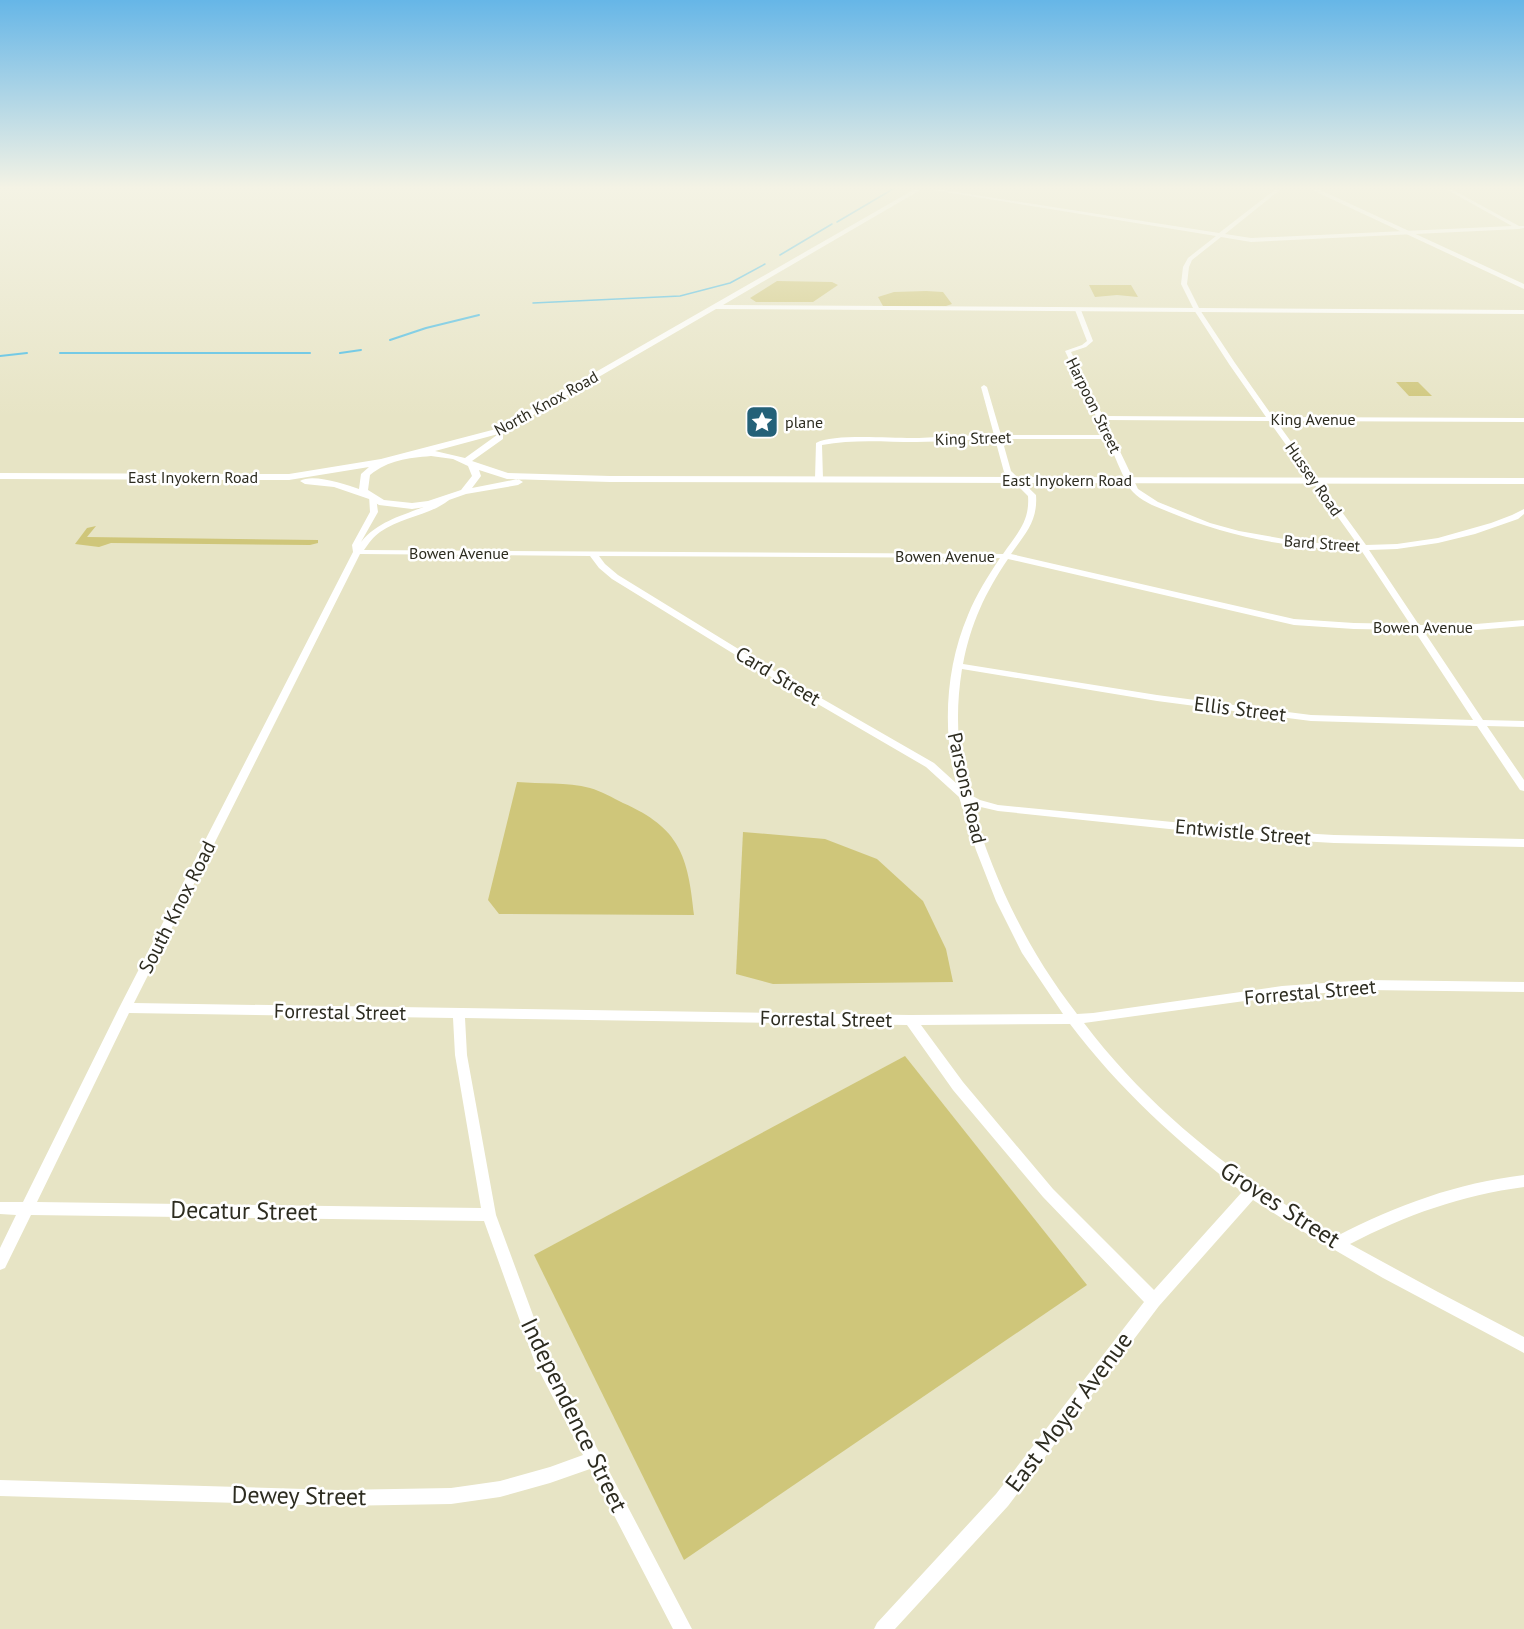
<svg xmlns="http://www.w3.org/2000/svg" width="1524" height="1629" font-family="'PT Sans',sans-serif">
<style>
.green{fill:#cfc67a}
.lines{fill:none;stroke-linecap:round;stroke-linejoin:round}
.stream-far1{stroke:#43bae5;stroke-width:1.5}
.stream{stroke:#43bae5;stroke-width:2}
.minor{fill:#fff;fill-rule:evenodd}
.tertiary{fill:#fff;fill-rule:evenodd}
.labels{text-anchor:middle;stroke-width:5;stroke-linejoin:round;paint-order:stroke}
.far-street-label{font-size:16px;fill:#2d2c20;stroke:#fff}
.far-poi-label{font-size:16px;fill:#2d2c20;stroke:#fff;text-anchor:start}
.street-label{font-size:20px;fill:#2d2c20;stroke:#fff}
.near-street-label{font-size:24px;fill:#2d2c20;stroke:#fff}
</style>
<rect width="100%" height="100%" fill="#e7e4c5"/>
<g class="green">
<path d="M777 281 832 282 838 285 813 302H756L750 298Z"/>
<path d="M1089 285H1131L1138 297 1117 295 1095 297Z"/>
<path d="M926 291 943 292 952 304 946 306H883L878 297 894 292Z"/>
<path d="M1396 382H1418L1432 396H1409Z"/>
<path d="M96 526 87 537 318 540V543L310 545 111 543 99 547 75 544 87 528Z"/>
<path d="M517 782C540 784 567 782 590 788 601 791 613 798 623 803 680 828 688 856 694 915L499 914 488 900Z"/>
<path d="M743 832 825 839 877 859 923 901 946 949 953 982 773 984 736 974Z"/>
<path d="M905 1056 1087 1285 684 1560 534 1255Z"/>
</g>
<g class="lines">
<g class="stream-far1">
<path d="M837 222 893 189"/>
<path d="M780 255 832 224"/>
<path d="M533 303 680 296 730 283 765 264"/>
</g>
<g class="stream">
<path d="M390 340 426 328 479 315"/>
<path d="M60 353H310"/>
<path d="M340 353 361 350"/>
<path d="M0 356 27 353"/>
</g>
<path class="minor" d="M927 189H937L1219 233 1276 189H1281L1225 234 1251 238 1512 226 1446 189H1451L1519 226H1524V228L1519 229 1251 242 1221 237 1192 260 1189 267 1187 284 1200 310 1235 363 1273 417 1524 418V422L1276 421 1366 545 1397 544 1438 538 1491 523 1512 515 1524 509V514L1518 519 1475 534 1438 543 1397 549 1369 550 1419 625H1464L1524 620V626L1464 631 1423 630 1483 720 1524 721V727L1487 726 1524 780V791L1520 790 1477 726 1311 721 1157 701 962 669C955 714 957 750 969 794L980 800 998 805 1265 831 1334 835 1524 839V847L1334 843 1265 839 998 811 972 805C994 881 1028 951 1077 1014L1093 1013 1282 986 1366 980 1524 982V992L1366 990 1282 996 1084 1023C1151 1112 1241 1181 1337 1236 1397 1205 1457 1183 1524 1175V1187C1462 1195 1406 1215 1350 1244L1438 1292 1524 1337V1353L1383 1278 1302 1231 1253 1200 1159 1306 1008 1506 895 1629H874L877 1623 996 1494 1144 1302 1043 1197 953 1090 907 1025 465 1018 467 1055 496 1215 547 1353 692 1629H673L590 1469 550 1483 500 1497 451 1504 338 1506 0 1496V1480L338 1490 451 1488 500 1481 550 1467 583 1455 535 1363 484 1221 31 1215 5 1268 0 1270V1248L16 1215 0 1214V1202H23L119 1008 353 552 352 545 370 512 369 495 376 497 378 512 361 542C382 516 415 514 442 498L449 500C429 516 401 517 380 532 373 537 369 543 364 550L1003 554C1017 534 1030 521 1028 496L1004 472 995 439C969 439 942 442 916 442 885 442 853 439 822 445L823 479 819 481 815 479 816 443C834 433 895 439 919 438 944 437 969 435 994 435L981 387 984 385 987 387 1001 435H1105L1065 351 1082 345 1087 341 1075 310 1078 308 1081 310 1093 341 1086 347 1071 352 1103 416 1266 417 1229 364 1194 310 1181 284 1183 267 1188 258 1216 236ZM1105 420 1269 421 1358 545 1301 542 1239 531 1210 523 1158 502 1138 489ZM1002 439H1107C1114 453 1124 482 1133 492 1142 502 1157 507 1169 512 1230 538 1295 549 1361 550L1410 624 1354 623 1294 619 1011 554C1025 534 1038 521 1036 495L1011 471ZM360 554 590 556 599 568 612 579 768 675 926 767 959 797 976 850 996 901 1022 953 1063 1014 910 1015 134 1003ZM599 556 1000 558C988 576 976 595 968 615 946 666 942 729 956 783L934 763 774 671 618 575 605 564ZM1008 559 1294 625 1354 629 1414 630 1473 720 1311 715 1157 695 963 664C971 623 985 593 1008 559ZM129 1013 453 1018 455 1055 481 1208 37 1202ZM1070 1024C1119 1089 1178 1142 1242 1192L1154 1290 1053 1189 963 1082 921 1025Z"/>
<g class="tertiary">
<path d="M915 189H922L723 305 1524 310V314L716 309 502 433 435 451 465 458 497 435H503V439L472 461 508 473 610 476 1524 478V484L610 482 507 479 479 470 481 476 472 488 518 479 523 482 518 485 466 494 432 506 412 509 379 505 369 499 334 487 305 484 300 481C312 473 345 484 359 489L361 474 369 467 289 480 0 479V473L289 474 381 459 496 429ZM431 456 453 459 468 466 472 476 461 490 428 501 412 503 384 500 368 490 370 475C389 460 407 458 431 456Z"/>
<path d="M1310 189H1318L1524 284V289Z"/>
</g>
</g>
<linearGradient id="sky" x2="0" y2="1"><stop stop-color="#66b6e7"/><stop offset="0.45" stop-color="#f4f3e5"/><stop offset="1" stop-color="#f4f3e5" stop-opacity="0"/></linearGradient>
<rect width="1524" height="417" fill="url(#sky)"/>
<defs>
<symbol id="sight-square" viewBox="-11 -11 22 22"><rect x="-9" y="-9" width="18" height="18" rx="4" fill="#246178" stroke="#fff"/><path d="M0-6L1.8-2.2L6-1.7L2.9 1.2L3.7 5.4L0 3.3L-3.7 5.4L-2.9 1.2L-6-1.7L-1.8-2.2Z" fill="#fff"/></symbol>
</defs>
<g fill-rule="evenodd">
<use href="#sight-square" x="743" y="403" width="38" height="38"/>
</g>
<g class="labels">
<g class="far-street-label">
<text transform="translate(546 403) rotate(-29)" y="6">North Knox Road</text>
<text transform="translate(1094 405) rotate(64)" y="6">Harpoon Street</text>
<text x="1313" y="425">King Avenue</text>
<text transform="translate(973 438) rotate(-2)" y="6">King Street</text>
<text x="193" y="483">East Inyokern Road</text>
<text transform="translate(1314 479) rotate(55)" y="6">Hussey Road</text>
<text x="1067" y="486">East Inyokern Road</text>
<text transform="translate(1322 543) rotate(4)" y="6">Bard Street</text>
<text x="459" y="559">Bowen Avenue</text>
<text x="945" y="562">Bowen Avenue</text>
<text x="1423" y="633">Bowen Avenue</text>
</g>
<g class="far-poi-label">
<text x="785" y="428">plane</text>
</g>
<g class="street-label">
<text transform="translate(778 676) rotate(31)" y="7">Card Street</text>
<text transform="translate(1240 709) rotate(7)" y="7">Ellis Street</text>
<text transform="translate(967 788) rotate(77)" y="7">Parsons Road</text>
<text transform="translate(1243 832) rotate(5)" y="7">Entwistle Street</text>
<text transform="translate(177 907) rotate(-63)" y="7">South Knox Road</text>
<text transform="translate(1310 992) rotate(-5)" y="7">Forrestal Street</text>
<text transform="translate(340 1012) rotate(1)" y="7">Forrestal Street</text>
<text transform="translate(826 1019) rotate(1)" y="7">Forrestal Street</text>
</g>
<g class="near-street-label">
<text transform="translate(1280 1205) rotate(33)" y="8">Groves Street</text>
<text transform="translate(244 1211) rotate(1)" y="8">Decatur Street</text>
<text transform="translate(1069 1412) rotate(-53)" y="8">East Moyer Avenue</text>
<text transform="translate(574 1415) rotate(64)" y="8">Independence Street</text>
<text transform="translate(299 1496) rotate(1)" y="8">Dewey Street</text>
</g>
</g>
</svg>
